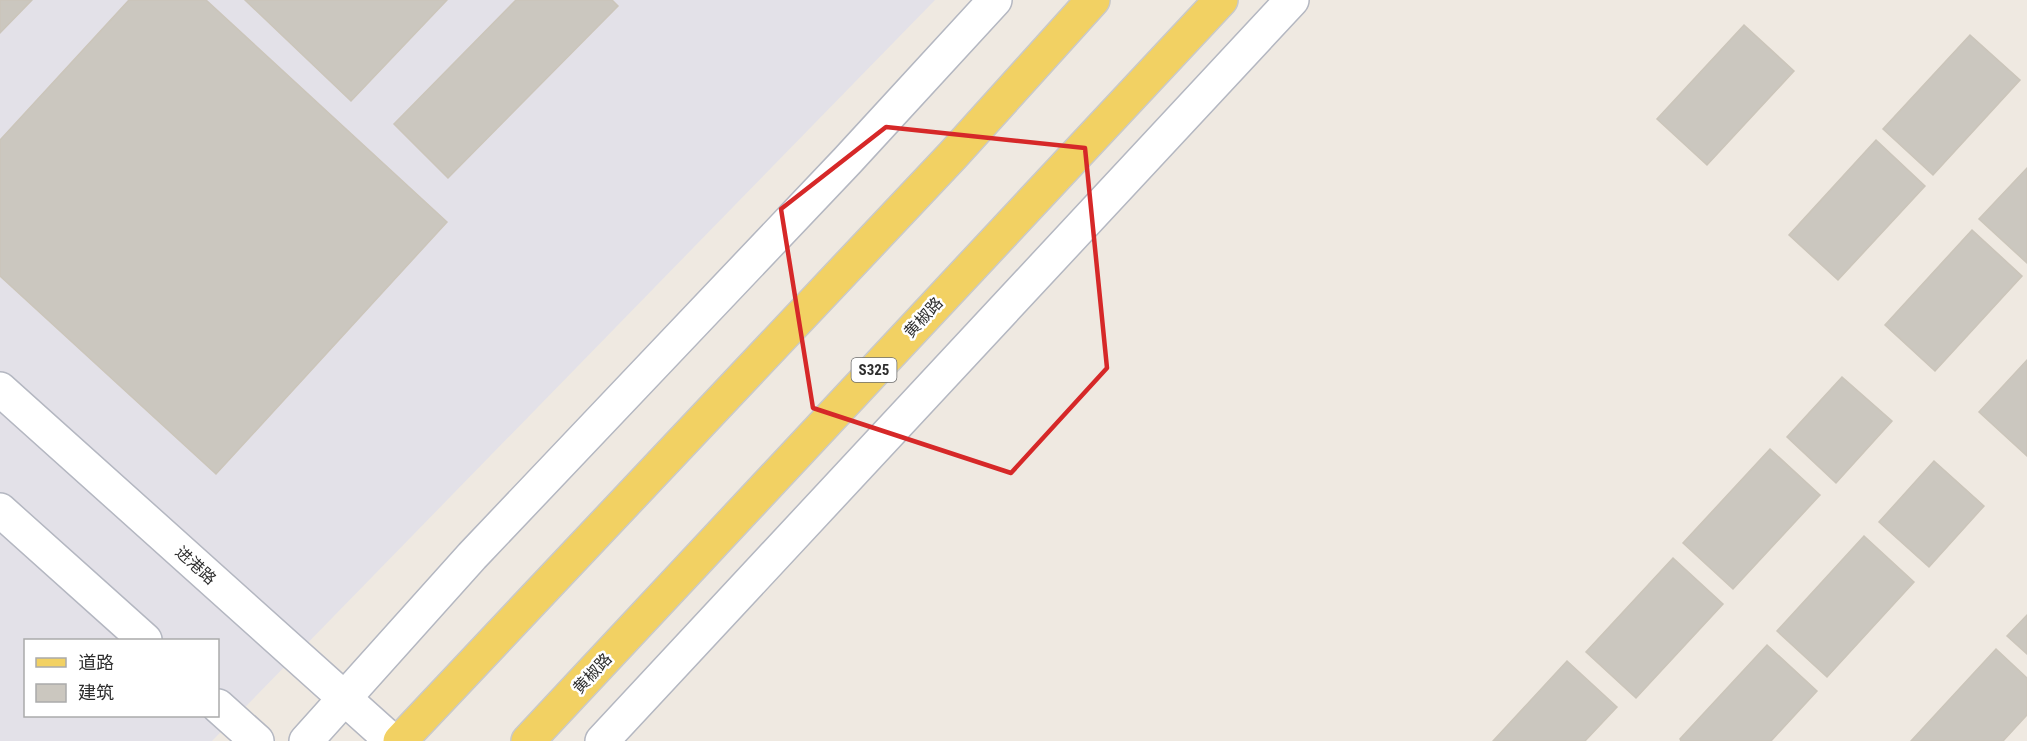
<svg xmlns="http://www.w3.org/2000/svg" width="2027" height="741" font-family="'Roboto Condensed','Noto Sans SC',sans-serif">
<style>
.industrial{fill:#e3e1e8;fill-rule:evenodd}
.building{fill:#cbc7bf;stroke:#cbc5ba;stroke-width:1.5}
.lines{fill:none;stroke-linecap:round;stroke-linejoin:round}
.secondary-casing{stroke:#b4b7c1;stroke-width:36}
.primary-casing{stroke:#c9c9c9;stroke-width:36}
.secondary{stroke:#fff;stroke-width:33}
.primary{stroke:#f2d163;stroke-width:33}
.marked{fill:none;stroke:#d62828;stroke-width:4.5;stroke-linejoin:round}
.labels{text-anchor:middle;stroke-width:5;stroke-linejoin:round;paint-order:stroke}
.shield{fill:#fff;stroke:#6d6d6d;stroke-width:1.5}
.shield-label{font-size:15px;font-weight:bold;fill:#2e2e2e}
.street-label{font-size:16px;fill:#2e2e2e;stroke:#fff}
</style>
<rect width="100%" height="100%" fill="#efe9e1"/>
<path class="industrial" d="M0 0H935L212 741H0ZM26 640H218V716H26Z"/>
<g class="building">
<path d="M0 0H32L0 33Z"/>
<path d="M129 0H206L447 222 216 474 0 276V140Z"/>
<path d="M245 0H447L351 101Z"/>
<path d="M516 0H612L618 6 448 178 394 124Z"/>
<path d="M1744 25 1794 71 1707 165 1657 119Z"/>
<path d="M1970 35 2020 80 1933 175 1883 129Z"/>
<path d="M1876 140 1925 186 1838 280 1789 235Z"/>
<path d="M2027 168V263L1979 219Z"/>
<path d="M1972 230 2022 276 1935 371 1885 325Z"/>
<path d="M2027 360V456L1979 412Z"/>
<path d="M1842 377 1892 421 1836 483 1787 437Z"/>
<path d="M1770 449 1820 495 1733 589 1683 543Z"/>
<path d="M1934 461 1984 506 1929 567 1879 522Z"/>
<path d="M1864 536 1914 582 1827 677 1777 631Z"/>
<path d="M1673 558 1723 604 1636 698 1586 652Z"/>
<path d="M2027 615V654L2007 636Z"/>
<path d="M1767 645 1817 691 1771 741H1681L1680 739Z"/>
<path d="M1996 649 2027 678V715L2003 741H1911Z"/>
<path d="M1567 661 1617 707 1585 741H1493Z"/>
</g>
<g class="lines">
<defs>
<g id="secondary">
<path d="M0 389 392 741"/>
<path d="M0 510 145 640"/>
<path d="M218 706 257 741"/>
<path d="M306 741 472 556 847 161 995 0"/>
<path d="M602 741 1292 0"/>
</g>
<g id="primary">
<path d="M400 741 953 155 1093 0"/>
<path d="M528 741 1221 0"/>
</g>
</defs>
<use href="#secondary" class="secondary-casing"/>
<use href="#primary" class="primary-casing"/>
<use href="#secondary" class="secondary"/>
<use href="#primary" class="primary"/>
</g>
<path class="marked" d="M886 127 1085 148 1107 368 1011 473 813 408 781 209Z"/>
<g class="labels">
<rect class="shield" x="851.5" y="358" width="45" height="24" rx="4.5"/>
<g class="shield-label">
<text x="874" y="375">S325</text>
</g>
<g class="street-label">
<text transform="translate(923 317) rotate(-47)" y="6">黄椒路</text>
<text transform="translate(196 565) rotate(42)" y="6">进港路</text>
<text transform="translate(592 673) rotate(-47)" y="6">黄椒路</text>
</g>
</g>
<rect x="24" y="639" width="195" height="78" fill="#ffffff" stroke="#ababab" stroke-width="1.5"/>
<rect x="36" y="658" width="30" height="9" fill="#f2d163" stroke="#ababab" stroke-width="1.5"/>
<text x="78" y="669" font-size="18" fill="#2e2e2e">道路</text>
<rect x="36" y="684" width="30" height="18" fill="#cbc7bf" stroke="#ababab" stroke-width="1.5"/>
<text x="78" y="699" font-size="18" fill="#2e2e2e">建筑</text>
</svg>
